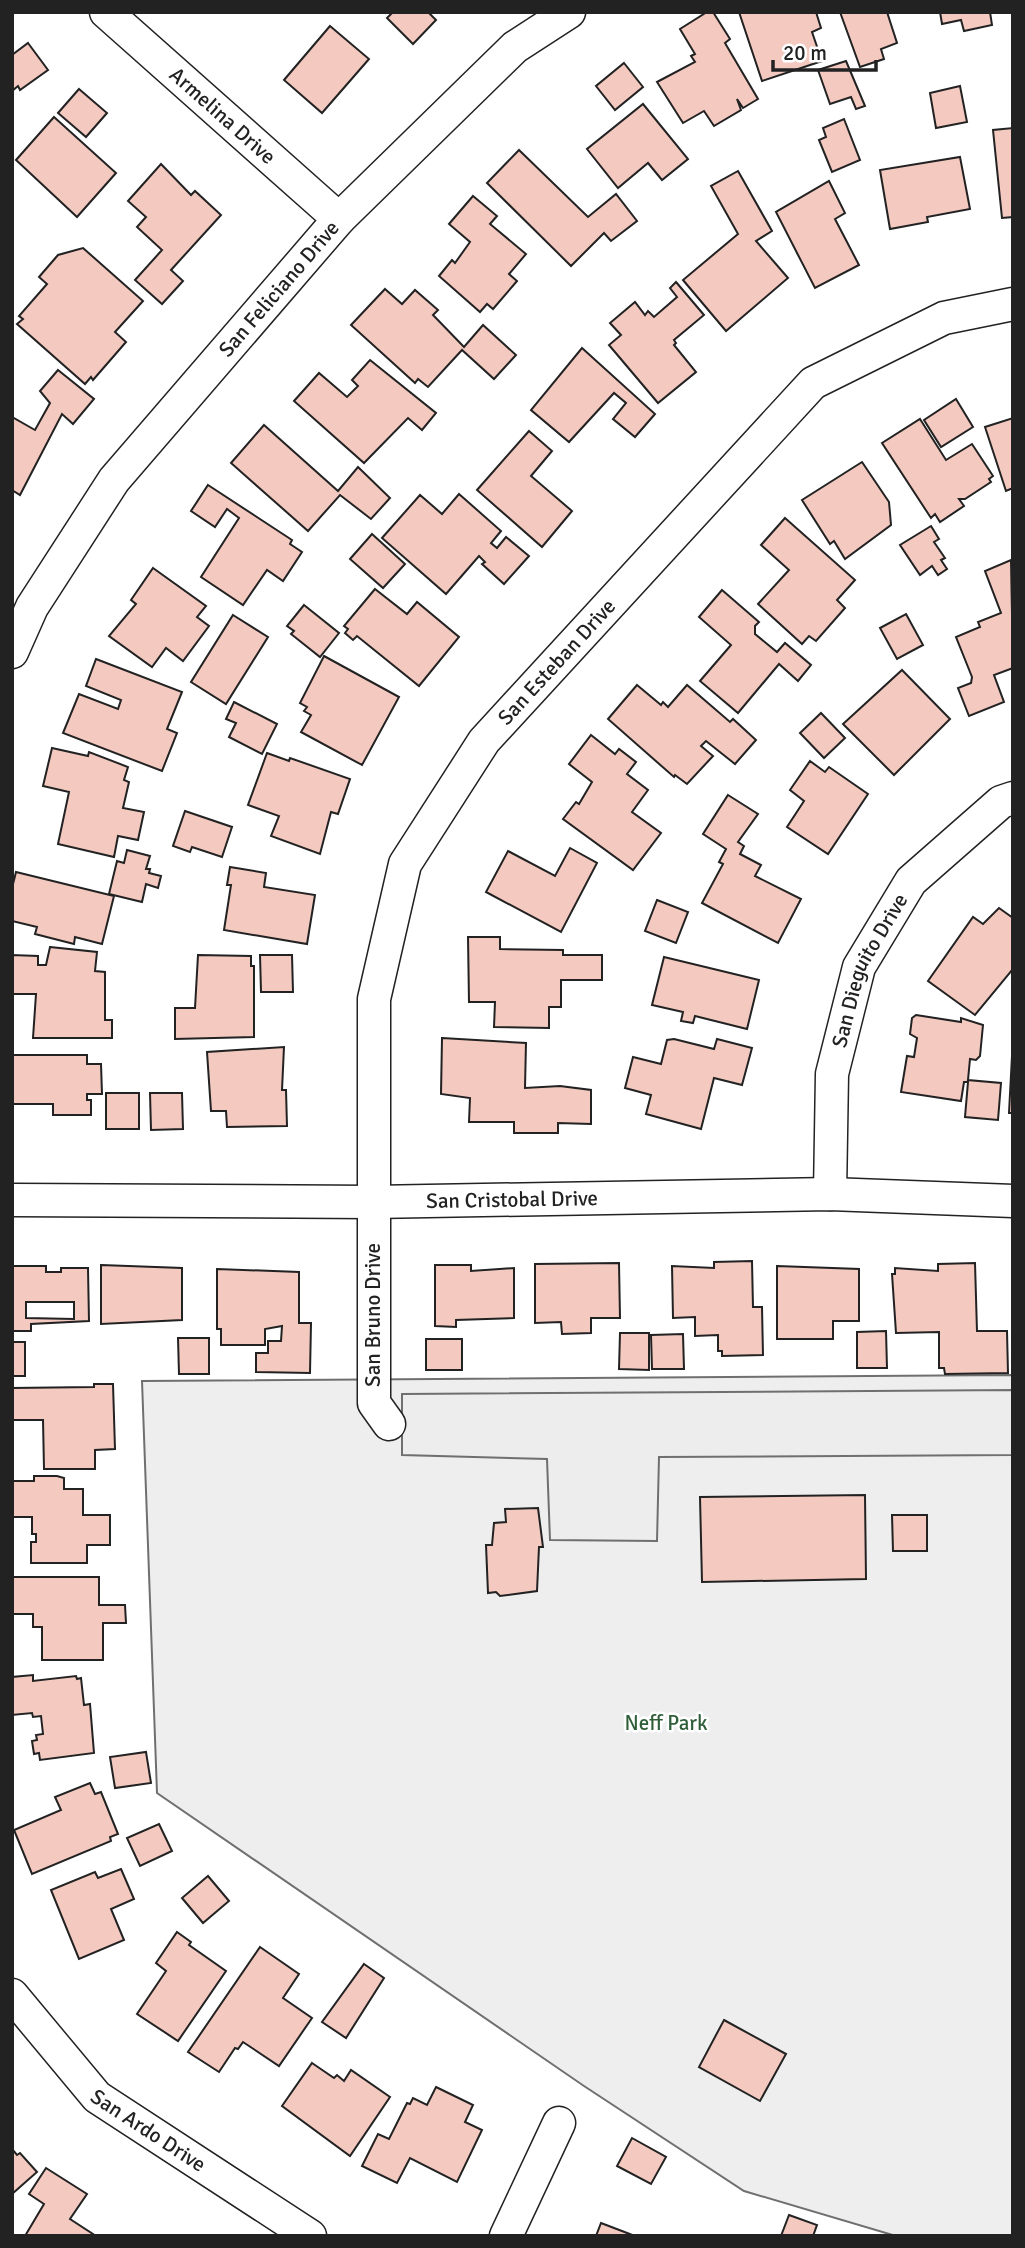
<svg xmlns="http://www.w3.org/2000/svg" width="1025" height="2248" font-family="Signika,sans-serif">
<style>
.green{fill:#eee;stroke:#6f6f6f;stroke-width:2}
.parking{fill:#ededed;stroke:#6f6f6f;stroke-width:2}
.building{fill:#f3c9c0;stroke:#222;stroke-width:2;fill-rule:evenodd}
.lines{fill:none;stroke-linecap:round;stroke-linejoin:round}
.street-casing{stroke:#222;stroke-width:35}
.street{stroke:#fff;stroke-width:32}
.labels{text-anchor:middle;stroke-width:5;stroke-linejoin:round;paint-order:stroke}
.street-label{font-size:21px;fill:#222;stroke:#fff}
.park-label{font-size:21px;fill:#2f5e38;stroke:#fff}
</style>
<rect width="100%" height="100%" fill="#fff"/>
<path class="green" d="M1013 1375V2236H896L744 2191 584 2086 157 1793 142 1381Z"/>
<path class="parking" d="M1013 1390V1455L659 1457 657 1541 550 1540 547 1459 402 1455V1394Z"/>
<g class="building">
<path d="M393 12H428L436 20 413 44 387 18Z"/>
<path d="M707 12H713L730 39 725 43 758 99 743 108 737 99 741 110 714 126 704 111 683 123 657 82 695 62 691 56 695 54 680 29Z"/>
<path d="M739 12H816L821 28 812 32 822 61 762 81Z"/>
<path d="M840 12H887L897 43 881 49 884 59 860 67Z"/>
<path d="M940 12H990L992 25 964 31 961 20 942 24Z"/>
<path d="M330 26 369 59 322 113 284 80Z"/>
<path d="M28 43 48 70 20 90 18 86 12 91V55Z"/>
<path d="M846 61 865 106 856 109 851 97 830 104 818 70Z"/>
<path d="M624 63 643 87 615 110 596 86Z"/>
<path d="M960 86 967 122 936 128 930 93Z"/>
<path d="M79 89 107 113 86 137 58 113Z"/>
<path d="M643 104 688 159 662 180 648 163 618 188 587 149Z"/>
<path d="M54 117 116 173 77 217 16 160Z"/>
<path d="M844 119 860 160 832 172 819 140 826 137 823 128Z"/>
<path d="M1013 128V217L1002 218 993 130Z"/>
<path d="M519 150 588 217 616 194 637 221 611 241 604 233 571 266 487 183Z"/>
<path d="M960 157 970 209 927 217 928 222 890 229 880 170Z"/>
<path d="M161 164 191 195 195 191 221 215 171 270 183 281 162 304 135 280 162 250 137 227 146 217 128 201Z"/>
<path d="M738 171 772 231 756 241 788 278 726 331 683 280 738 234 711 186Z"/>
<path d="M829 181 845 213 835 219 859 265 815 288 776 212Z"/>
<path d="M473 196 497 216 490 224 526 254 509 274 517 281 493 309 487 304 480 312 439 276 452 260 455 263 470 242 449 224Z"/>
<path d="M83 248 143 301 115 332 126 342 93 380 91 377 85 384 17 324 23 319 19 316 47 284 39 277 58 255Z"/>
<path d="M676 282 704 315 674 340 676 343 674 345 696 372 658 403 609 345 621 335 610 323 635 302 645 315 648 311 654 317 677 297 670 288Z"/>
<path d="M385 289 402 304 415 290 438 310 433 315 464 347 483 325 516 355 494 379 462 350 428 387 418 379 415 383 351 325Z"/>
<path d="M582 348 655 414 635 437 613 419 626 403 614 393 569 442 531 410Z"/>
<path d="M370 360 436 413 422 430 408 418 364 463 294 401 319 373 347 397 358 386 352 380Z"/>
<path d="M58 370 94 399 73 424 62 414 20 495 12 490V417L35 430 50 403 40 391Z"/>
<path d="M956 399 973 427 941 447 924 420Z"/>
<path d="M1013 418V488L1006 491 985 427Z"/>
<path d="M920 419 946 460 972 444 993 476 989 479 991 482 965 499H959L964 506 940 522 935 514 931 518 882 443Z"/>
<path d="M264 425 338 491 358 467 390 498 371 519 340 495 308 531 231 463Z"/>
<path d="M529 431 552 451 531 476 572 511 542 547 477 490Z"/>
<path d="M862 462 889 502 891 525 845 559 834 541 830 544 802 500Z"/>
<path d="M208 485 292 540 290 544 302 552 283 581 267 570 243 605 201 577 239 518 227 509 215 527 191 511Z"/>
<path d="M459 494 501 531 491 543 497 548 506 537 529 556 504 584 482 564 485 562 479 556 446 594 382 538 420 495 442 514Z"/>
<path d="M785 518 855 580 837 600 845 608 816 641 809 636 802 644 758 604 789 570 761 545Z"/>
<path d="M931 526 939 539 934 542 945 558 941 560 947 569 938 575 932 566 920 575 900 545Z"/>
<path d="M372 534 405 564 383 588 350 559Z"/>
<path d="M1011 560 1013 668 994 675 1004 702 969 716 958 688 971 683 972 677 956 637 980 627 978 622 1001 613 985 571Z"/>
<path d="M153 568 206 606 197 617 209 626 183 661 166 648 152 667 109 636 136 604 131 600Z"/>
<path d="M375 589 407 614 417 602 459 637 419 686 357 636 353 640 345 633 348 629 344 626Z"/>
<path d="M722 590 759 622 755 626V634L777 652 785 643 811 665 798 681 779 664 738 713 700 681 731 645 699 617Z"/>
<path d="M304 605 339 633 320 657 291 634 294 631 287 626Z"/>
<path d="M906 614 923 645 897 659 880 628Z"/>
<path d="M233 615 268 637 226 704 191 682Z"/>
<path d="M324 656 399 697 362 765 301 732 311 715 304 711 307 707 300 703Z"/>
<path d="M96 659 182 692 167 729 177 733 162 771 63 733 79 694 118 709 121 700 86 686Z"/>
<path d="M902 670 950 719 894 775 843 724Z"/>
<path d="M637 685 661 705 663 702 668 707 687 685 730 722 733 719 756 740 735 764 706 741 701 746 713 756 687 784 675 775 674 777 608 719Z"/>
<path d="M234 702 277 724 262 754 229 737 236 723 226 719Z"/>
<path d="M821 713 845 738 824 758 800 733Z"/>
<path d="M591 735 615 754 619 749 636 762 627 774 648 790 632 812 661 833 633 870 563 819 576 802 579 804 592 782 569 764Z"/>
<path d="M52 748 88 756 89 752 128 767 124 780 129 782 123 808 144 812 138 840 118 836 114 857 58 844 69 792 43 786Z"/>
<path d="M267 753 289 761 290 758 350 779 338 814 331 812 320 854 271 836 279 816 248 805Z"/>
<path d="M810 761 825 772 829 767 868 794 828 854 787 827 804 801 790 790Z"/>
<path d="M728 795 758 814 738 842 744 846 740 854 761 865 755 876 801 899 778 943 702 903 723 864 719 862 726 849 703 834Z"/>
<path d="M185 811 232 827 222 857 192 847 190 852 173 846Z"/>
<path d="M570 848 597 863 561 932 486 892 508 851 555 876Z"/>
<path d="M127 850 150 856 146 869H150L149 873 161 876 158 888 146 884 142 902 109 894 117 861 124 863Z"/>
<path d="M230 867 266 873 264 887 315 895 307 944 224 930 231 885H227Z"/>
<path d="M16 872 114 896 102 944 75 937 74 944 35 934 37 927 12 921V888Z"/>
<path d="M657 900 688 912 676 943 645 931Z"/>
<path d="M999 908 1013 918V969L975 1015 928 981 973 917 983 924Z"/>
<path d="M468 937H500V949L563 950V955H602V980H561V1007H549V1028L494 1027 495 1002H469Z"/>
<path d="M50 947 97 952 95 971 105 972V1020H112V1038H33L36 994H12V955L38 956V965H46Z"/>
<path d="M198 955 251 956V966H254V1037L175 1039V1008H195Z"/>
<path d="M260 955H292L293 992H261Z"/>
<path d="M664 957 759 980 747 1029 695 1016 693 1023 681 1021 683 1012 652 1005Z"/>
<path d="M916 1015 961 1022V1018L983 1025 980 1056 976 1060 970 1059 968 1080 1001 1083 998 1120 965 1117 968 1082H964L961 1101 901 1092 907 1056 914 1057 917 1038 910 1034 912 1018Z"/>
<path d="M442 1038 526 1043 525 1088 560 1086 591 1090V1124L558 1123V1133H514V1122H469L470 1098 441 1094Z"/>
<path d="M674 1039 714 1049 717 1039 752 1048 742 1085 714 1078 701 1129 646 1114 651 1095 625 1088 633 1057 661 1064 667 1040Z"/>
<path d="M284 1047 282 1090H286L287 1126 227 1127 226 1111H211L207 1052Z"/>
<path d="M12 1055H87V1064H101L102 1094H87V1100H91V1115H53V1104H12Z"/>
<path d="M1012 1056H1013V1113H1009Z"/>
<rect x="106" y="1093" width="33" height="36"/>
<path d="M150 1093H182L183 1129 151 1130Z"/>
<path d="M752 1261 753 1307H762L763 1355 722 1356V1351H718V1335L695 1336V1317L673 1318 672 1266 714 1268V1262Z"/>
<path d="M619 1263 620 1318H591V1333L562 1334 561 1322 535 1323V1264Z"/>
<path d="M975 1263 977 1331H1007L1008 1373 945 1374 944 1368H939V1332L896 1333 892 1274H895V1268L938 1271V1264Z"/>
<path d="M101 1265 182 1268V1320L101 1324Z"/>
<path d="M435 1265H471V1271L514 1268V1318L456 1320V1327L435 1326Z"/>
<path d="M12 1266H46V1272H61V1268H88L89 1321 31 1324V1331H12ZM26 1302H74V1319L26 1318Z"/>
<path d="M777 1266 859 1269V1321H833V1339H777Z"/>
<path d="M217 1269 299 1272V1323H311L310 1373 256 1372V1353H268V1341H281L282 1326 265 1329V1345H221V1329H217Z"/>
<path d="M886 1331 887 1368H857V1332Z"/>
<path d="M620 1333H649V1370L619 1369Z"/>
<path d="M683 1334 684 1369H652L651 1335Z"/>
<path d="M178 1338H209V1374H179Z"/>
<rect x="426" y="1339" width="36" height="31"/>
<rect x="12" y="1342" width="13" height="34"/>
<path d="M94 1384H113L115 1449 95 1450V1469H44L43 1420H12V1388L94 1387Z"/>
<path d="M34 1476H57L64 1478V1489H83V1515H110V1545H87V1563H31V1542H36V1534H32V1517H12V1481H34Z"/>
<path d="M865 1495 866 1579 702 1582 700 1497Z"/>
<path d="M538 1508 543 1547H539L537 1591 500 1596 496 1592 488 1593 486 1545H492L494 1523 506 1522 505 1509Z"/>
<path d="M892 1515H927V1551H893Z"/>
<path d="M12 1577H99V1605H125L126 1623H103V1660H42V1627H33V1614H12Z"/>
<path d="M33 1675V1681L76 1676 77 1679 81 1678 84 1705 90 1704 94 1753 40 1760 39 1753 34 1754 32 1741 37 1740 36 1735 43 1734 41 1716 33 1717 32 1713 12 1715V1677Z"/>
<path d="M146 1752 151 1783 115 1788 110 1757Z"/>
<path d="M90 1783 95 1794 101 1792 118 1834 110 1837 111 1841 32 1874 14 1830 61 1810 55 1797Z"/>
<path d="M159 1824 172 1851 140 1866 127 1838Z"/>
<path d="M121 1869 134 1899 111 1909 124 1940 79 1959 51 1890 95 1872 98 1878Z"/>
<path d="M208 1876 229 1901 203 1923 182 1898Z"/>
<path d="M177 1932 191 1942 189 1945 226 1971 178 2041 137 2014 166 1971 156 1963Z"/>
<path d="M260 1947 299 1974 283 1998 312 2018 279 2066 243 2042 238 2049 235 2048 219 2072 188 2052Z"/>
<path d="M364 1964 384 1978 346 2038 322 2022Z"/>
<path d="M724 2020 786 2054 760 2101 699 2067Z"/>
<path d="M312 2063 334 2078 337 2075 344 2081 351 2070 390 2097 350 2156 282 2106Z"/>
<path d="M436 2087 473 2105 465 2122 482 2130 457 2182 410 2158 397 2183 362 2166 378 2134 389 2139 407 2103 410 2104 413 2098 427 2105Z"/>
<path d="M632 2138 666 2157 651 2184 617 2166Z"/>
<path d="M12 2149 17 2155 20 2153 37 2172 12 2194Z"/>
<path d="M46 2168 87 2194 70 2219 96 2236H25L44 2204 29 2194Z"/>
<path d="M789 2215 817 2225 813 2236H781Z"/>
<path d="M601 2223 635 2236H596Z"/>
</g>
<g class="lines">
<defs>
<g id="street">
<path id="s1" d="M106 12 339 219"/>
<path id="s2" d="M12 652 32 607 114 480 339 219 515 47 569 12"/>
<path id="s3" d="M830 1194 832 1074 859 967 911 881 1001 802 1013 798"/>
<path id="s4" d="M12 1200 373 1202 830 1194 1013 1201"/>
<path id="s5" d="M389 1424 374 1403V999L405 864 484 741 813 383 944 318 1013 304"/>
<path id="s6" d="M12 1995 97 2097 310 2236"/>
<path d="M506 2236 559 2123"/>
</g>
</defs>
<use href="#street" class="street-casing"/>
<use href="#street" class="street"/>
</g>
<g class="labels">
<g class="street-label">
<text dy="7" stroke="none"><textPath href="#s1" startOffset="156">Armelina Drive</textPath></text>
<text dy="7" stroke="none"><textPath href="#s2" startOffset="453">San Feliciano Drive</textPath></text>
<text dy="7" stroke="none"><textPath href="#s5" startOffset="822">San Esteban Drive</textPath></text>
<text dy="7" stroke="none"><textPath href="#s3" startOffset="231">San Dieguito Drive</textPath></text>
<text dy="7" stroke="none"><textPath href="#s4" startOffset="500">San Cristobal Drive</textPath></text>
<text transform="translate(373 1315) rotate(-90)" y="7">San Bruno Drive</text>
<text dy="7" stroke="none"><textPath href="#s6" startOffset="194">San Ardo Drive</textPath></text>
</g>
<g class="park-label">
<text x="666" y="1730">Neff Park</text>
</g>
</g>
<rect width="1025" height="2248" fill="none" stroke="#222222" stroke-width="28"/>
<path d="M773 60v10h103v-10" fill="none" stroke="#222222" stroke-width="3.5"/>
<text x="783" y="60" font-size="21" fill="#222222" stroke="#ffffff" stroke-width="5" paint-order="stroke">20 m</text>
</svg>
